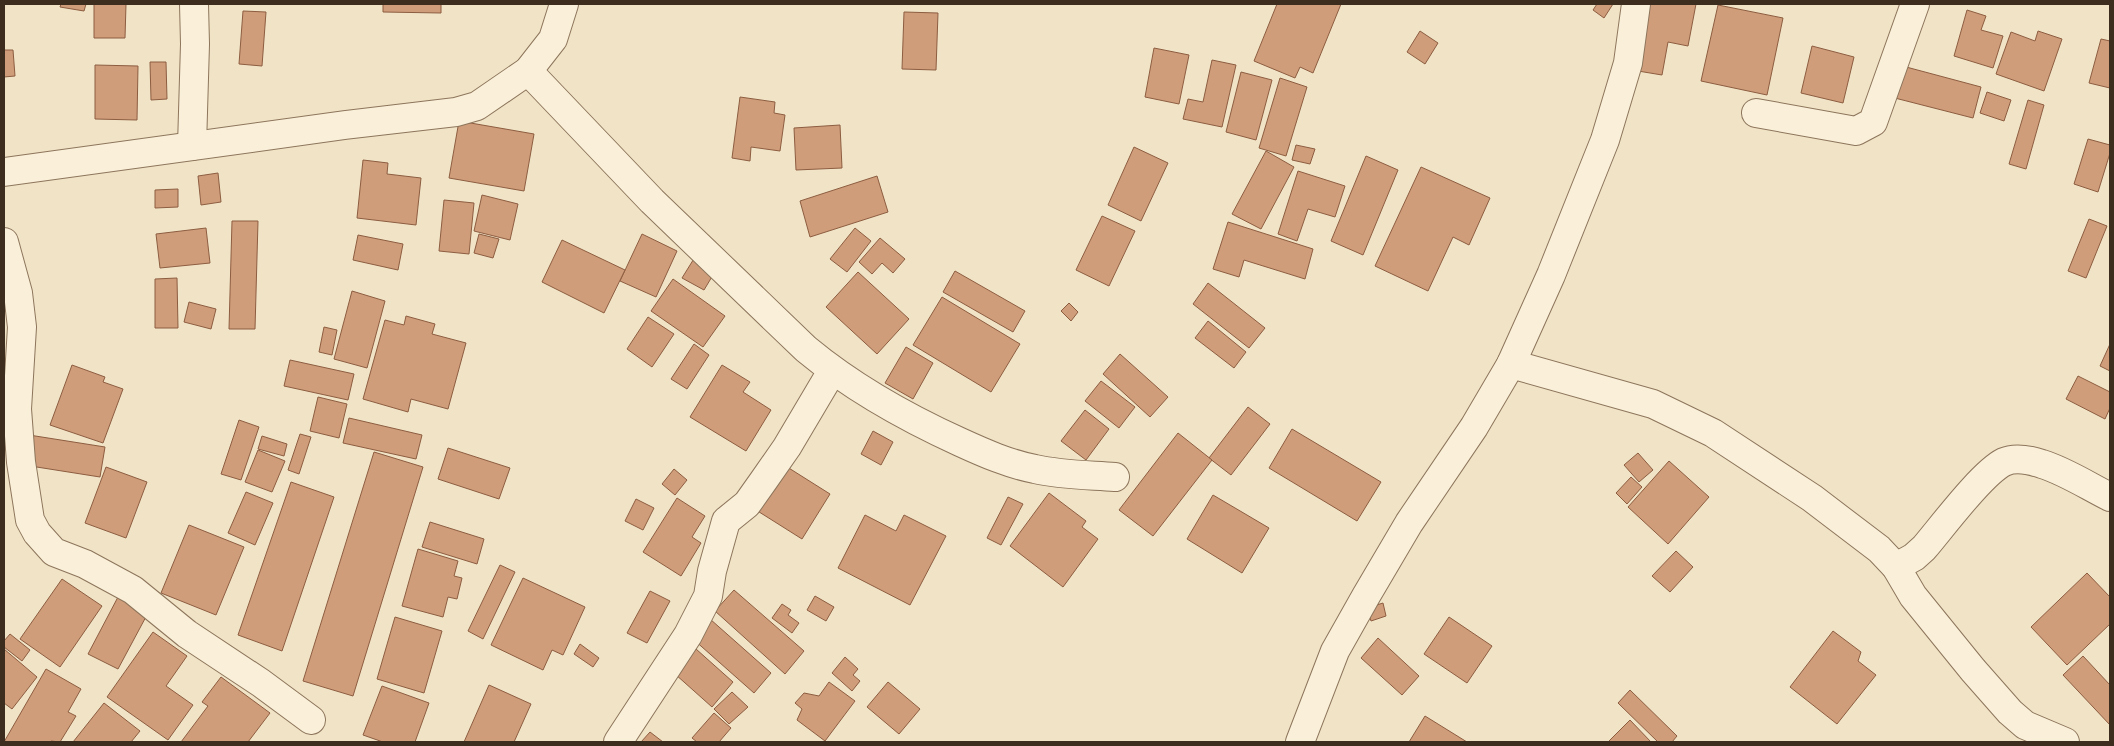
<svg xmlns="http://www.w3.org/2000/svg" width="2114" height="746" font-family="Georgia,serif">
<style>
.building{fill:#d09d7b;stroke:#8d5d40}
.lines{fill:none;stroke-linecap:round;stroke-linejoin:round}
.minor-casing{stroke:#8d755b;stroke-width:30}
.minor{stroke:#faf0da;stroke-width:28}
</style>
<rect width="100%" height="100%" fill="#f0e3c6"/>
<g class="building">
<path d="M61 4H86L84 11 60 7Z"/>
<path d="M94 4H126L125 38H94Z"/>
<path d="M383 4H441V13L383 12Z"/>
<path d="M1277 4H1341L1313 73 1300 67 1295 78 1254 61Z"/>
<path d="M1597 4H1613L1604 18 1593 10Z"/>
<path d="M1645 4H1696L1688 46 1668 42 1662 75 1632 70Z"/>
<path d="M1718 5 1783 18 1767 95 1701 81Z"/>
<path d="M1967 10 1986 16 1981 30 2003 36 1993 68 1954 56Z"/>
<path d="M243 11 266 12 262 66 239 64Z"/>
<path d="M904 12 938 13 936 70 902 69Z"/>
<path d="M1420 31 1438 43 1425 64 1407 52Z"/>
<path d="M2038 31 2062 39 2044 91 1996 74 2011 32 2035 41Z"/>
<path d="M2101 39 2110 41V88L2089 83Z"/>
<path d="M1812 46 1854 57 1843 103 1801 93Z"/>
<path d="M1154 48 1189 55 1179 104 1145 97Z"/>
<path d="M4 50H13L15 76 4 77Z"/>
<path d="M1212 60 1236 65 1222 127 1183 119 1188 99 1203 102Z"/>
<path d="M150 62H166L167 99 151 100Z"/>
<path d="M1895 64 1981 87 1973 118 1887 96Z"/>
<path d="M95 65 138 66 137 120 95 119Z"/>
<path d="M1241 72 1272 80 1256 140 1226 132Z"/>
<path d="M1280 78 1307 87 1286 156 1259 148Z"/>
<path d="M1987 92 2011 100 2004 121 1980 113Z"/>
<path d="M740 97 775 102 774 113 785 115 780 151 751 147 750 161 732 158Z"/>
<path d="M2028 100 2044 105 2026 169 2009 164Z"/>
<path d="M459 121 534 134 524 191 449 178Z"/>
<path d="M840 125 842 168 796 170 794 128Z"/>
<path d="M2088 139 2110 145V153L2098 192 2074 184Z"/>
<path d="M1296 145 1315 149 1310 164 1292 160Z"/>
<path d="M1134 147 1168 163 1141 221 1108 205Z"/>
<path d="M1266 151 1294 167 1261 229 1232 214Z"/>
<path d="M1366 156 1398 170 1363 255 1331 241Z"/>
<path d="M363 160 388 163 387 174 421 178 416 225 357 218Z"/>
<path d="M1421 167 1490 198 1469 245 1453 237 1428 291 1375 266Z"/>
<path d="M1298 171 1345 186 1335 217 1308 209 1297 241 1278 234Z"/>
<path d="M218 173 221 202 201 205 198 176Z"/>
<path d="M877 176 888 212 810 237 800 201Z"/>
<path d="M178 189V207L155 208V190Z"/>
<path d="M482 195 518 204 510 240 474 231Z"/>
<path d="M444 200 474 203 469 254 439 251Z"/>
<path d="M1102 216 1135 231 1109 286 1076 270Z"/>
<path d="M2089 219 2107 226 2086 278 2068 271Z"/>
<path d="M232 221H258L255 329H229Z"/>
<path d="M1228 222 1313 249 1305 279 1244 260 1239 277 1213 269Z"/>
<path d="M206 228 210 263 160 268 156 234Z"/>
<path d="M855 228 871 241 847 272 830 259Z"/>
<path d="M479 234 499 239 493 258 474 253Z"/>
<path d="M642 234 677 251 656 297 620 281Z"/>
<path d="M358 235 403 244 398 270 353 260Z"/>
<path d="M880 238 905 259 893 273 882 263 872 274 859 262Z"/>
<path d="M562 240 625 270 604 313 542 282Z"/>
<path d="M695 257 716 270 704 290 682 278Z"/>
<path d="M955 271 1025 311 1013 332 943 292Z"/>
<path d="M858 272 909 319 877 354 826 307Z"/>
<path d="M177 278 178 328H155V279Z"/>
<path d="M673 279 725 316 703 347 651 311Z"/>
<path d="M1208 283 1265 328 1249 348 1193 304Z"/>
<path d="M352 291 385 301 367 368 334 359Z"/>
<path d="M942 297 1020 344 991 392 913 345Z"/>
<path d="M189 302 216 309 211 329 184 322Z"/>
<path d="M1069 303 1078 312 1071 321 1061 311Z"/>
<path d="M406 316 435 324 432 334 466 343 448 409 411 399 408 412 363 399 385 320 404 325Z"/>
<path d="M648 317 674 334 652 367 627 349Z"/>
<path d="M1208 321 1246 352 1234 368 1195 338Z"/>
<path d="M324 327 337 330 332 355 319 352Z"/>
<path d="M694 344 709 355 687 389 671 379Z"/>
<path d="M2110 344V371L2100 366Z"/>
<path d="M906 347 933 363 913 399 885 383Z"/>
<path d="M1120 354 1168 397 1150 417 1103 374Z"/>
<path d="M290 360 354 374 348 400 284 386Z"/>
<path d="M72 365 105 377 103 382 123 389 103 443 50 425Z"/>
<path d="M722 365 750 382 743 392 771 410 746 451 690 417Z"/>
<path d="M2078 376 2110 392V408L2105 419 2066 399Z"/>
<path d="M1101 381 1135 407 1119 428 1085 401Z"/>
<path d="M318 397 347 404 339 438 310 431Z"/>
<path d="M1248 407 1270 424 1231 475 1209 458Z"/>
<path d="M1085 410 1109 429 1086 460 1061 441Z"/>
<path d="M349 418 422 435 416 459 343 443Z"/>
<path d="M239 420 259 427 241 480 221 474Z"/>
<path d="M1292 429 1381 482 1357 521 1269 468Z"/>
<path d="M873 431 893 442 881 465 861 454Z"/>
<path d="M1178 433 1212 460 1153 536 1119 510Z"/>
<path d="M300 434 311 437 299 474 288 470Z"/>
<path d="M29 435 105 447 100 477 24 465Z"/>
<path d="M262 436 287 444 284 456 258 449Z"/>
<path d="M448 448 510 468 499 499 438 479Z"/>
<path d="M258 450 285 461 272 492 245 482Z"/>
<path d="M374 452 423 467 353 696 303 681Z"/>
<path d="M1638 453 1653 470 1639 482 1624 465Z"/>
<path d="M1669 461 1709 497 1668 544 1628 507Z"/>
<path d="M784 465 830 494 802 539 756 510Z"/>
<path d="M106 467 147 482 126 538 85 523Z"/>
<path d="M674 469 687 480 675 495 662 484Z"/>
<path d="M1631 477 1642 487 1627 504 1616 493Z"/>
<path d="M291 482 334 497 282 651 238 635Z"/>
<path d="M246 492 273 503 255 545 228 533Z"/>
<path d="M1049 493 1086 521 1082 527 1098 539 1063 587 1010 546Z"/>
<path d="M1213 495 1269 528 1242 573 1187 539Z"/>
<path d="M1008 497 1023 504 1001 545 987 538Z"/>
<path d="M677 498 705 516 692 537 701 543 681 576 643 552Z"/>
<path d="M636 499 654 508 643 530 625 521Z"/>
<path d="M865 515 896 531 904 515 946 536 910 605 838 568Z"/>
<path d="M430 522 484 539 477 564 422 547Z"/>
<path d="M189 525 244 547 216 615 161 593Z"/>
<path d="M418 549 458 561 454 576 462 578 457 599 448 597 443 617 402 606Z"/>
<path d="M1676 551 1693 567 1670 592 1652 576Z"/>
<path d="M500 565 515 572 483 639 468 631Z"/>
<path d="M2087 573 2110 597V624L2067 665 2031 627Z"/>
<path d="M523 578 585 607 563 655 552 650 543 670 491 645Z"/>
<path d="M62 579 102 606 60 667 20 639Z"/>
<path d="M734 590 804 651 785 674 715 611Z"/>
<path d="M650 591 670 601 647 643 627 633Z"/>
<path d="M815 596 834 607 826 621 807 610Z"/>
<path d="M118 597 148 613 118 669 88 654Z"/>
<path d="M1383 603 1386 616 1371 621 1367 608Z"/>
<path d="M782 604 791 610 788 615 799 623 792 633 772 618Z"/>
<path d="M395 617 442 631 424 693 377 679Z"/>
<path d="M1449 617 1492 646 1467 683 1424 654Z"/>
<path d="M710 619 771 673 754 693 693 639Z"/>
<path d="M1833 631 1861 652 1858 661 1876 675 1837 724 1790 687Z"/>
<path d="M153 632 187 656 166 686 193 705 168 740 107 697Z"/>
<path d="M10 634 30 650 22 661 4 647V641Z"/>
<path d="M1378 638 1419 676 1402 695 1361 658Z"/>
<path d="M580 644 599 658 593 667 574 654Z"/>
<path d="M4 649 37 677 12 709 4 703Z"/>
<path d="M696 649 733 682 712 707 675 674Z"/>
<path d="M2083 656 2110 685V725L2063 675Z"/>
<path d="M845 657 858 669 853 675 860 681 852 691 832 673Z"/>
<path d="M46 669 81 689 68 712 76 716 60 742 51 741 50 742H4Z"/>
<path d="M221 677 270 713 248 742H181L208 706 202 702Z"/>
<path d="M829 682 855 701 825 741 797 720 802 709 795 703 804 693 819 696Z"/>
<path d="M888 682 920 709 899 734 867 707Z"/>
<path d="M489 685 531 704 514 742H464Z"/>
<path d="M382 686 429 703 415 742H383L363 735Z"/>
<path d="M1630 690 1677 736 1672 742H1658L1618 703Z"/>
<path d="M732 692 748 707 729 724 714 709Z"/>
<path d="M104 703 140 731 131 742H73Z"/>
<path d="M714 713 731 728 719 742H697L692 738Z"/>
<path d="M1425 716 1467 742H1409Z"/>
<path d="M1630 720 1651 742H1608Z"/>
<path d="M650 732 663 742H641Z"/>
</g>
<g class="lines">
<defs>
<g id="minor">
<path d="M528 71 652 201 806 349C853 388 905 417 960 442 984 453 1009 464 1035 469 1061 475 1089 475 1115 477"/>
<path d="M1756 113 1856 131 1873 122 1915 4"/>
<path d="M192 146 195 44 194 4"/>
<path d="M4 172 345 125 456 112 477 106 528 71 553 39 564 4"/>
<path d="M4 242 18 293 22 327 17 409 21 462 30 520 37 533 54 552 85 564 133 590 187 634 261 683 311 720"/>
<path d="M1511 364 1653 404 1713 433 1812 498 1879 549 1896 567 1913 596 1973 670 2010 712 2025 725 2065 742"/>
<path d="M1896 567 1914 557 1924 548C1942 527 1982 473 2004 462 2015 457 2030 460 2042 464 2065 471 2088 486 2110 497"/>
<path d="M618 742 688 635 708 596 712 571 726 521 747 504 764 480 787 447 832 371"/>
<path d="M1300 742 1335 651 1366 596 1409 523 1474 427 1511 364 1551 275 1605 140 1628 63 1636 4"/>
</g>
</defs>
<use href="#minor" class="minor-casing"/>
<use href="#minor" class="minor"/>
</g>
<rect width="2114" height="746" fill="none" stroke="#3c2d1f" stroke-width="10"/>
</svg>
